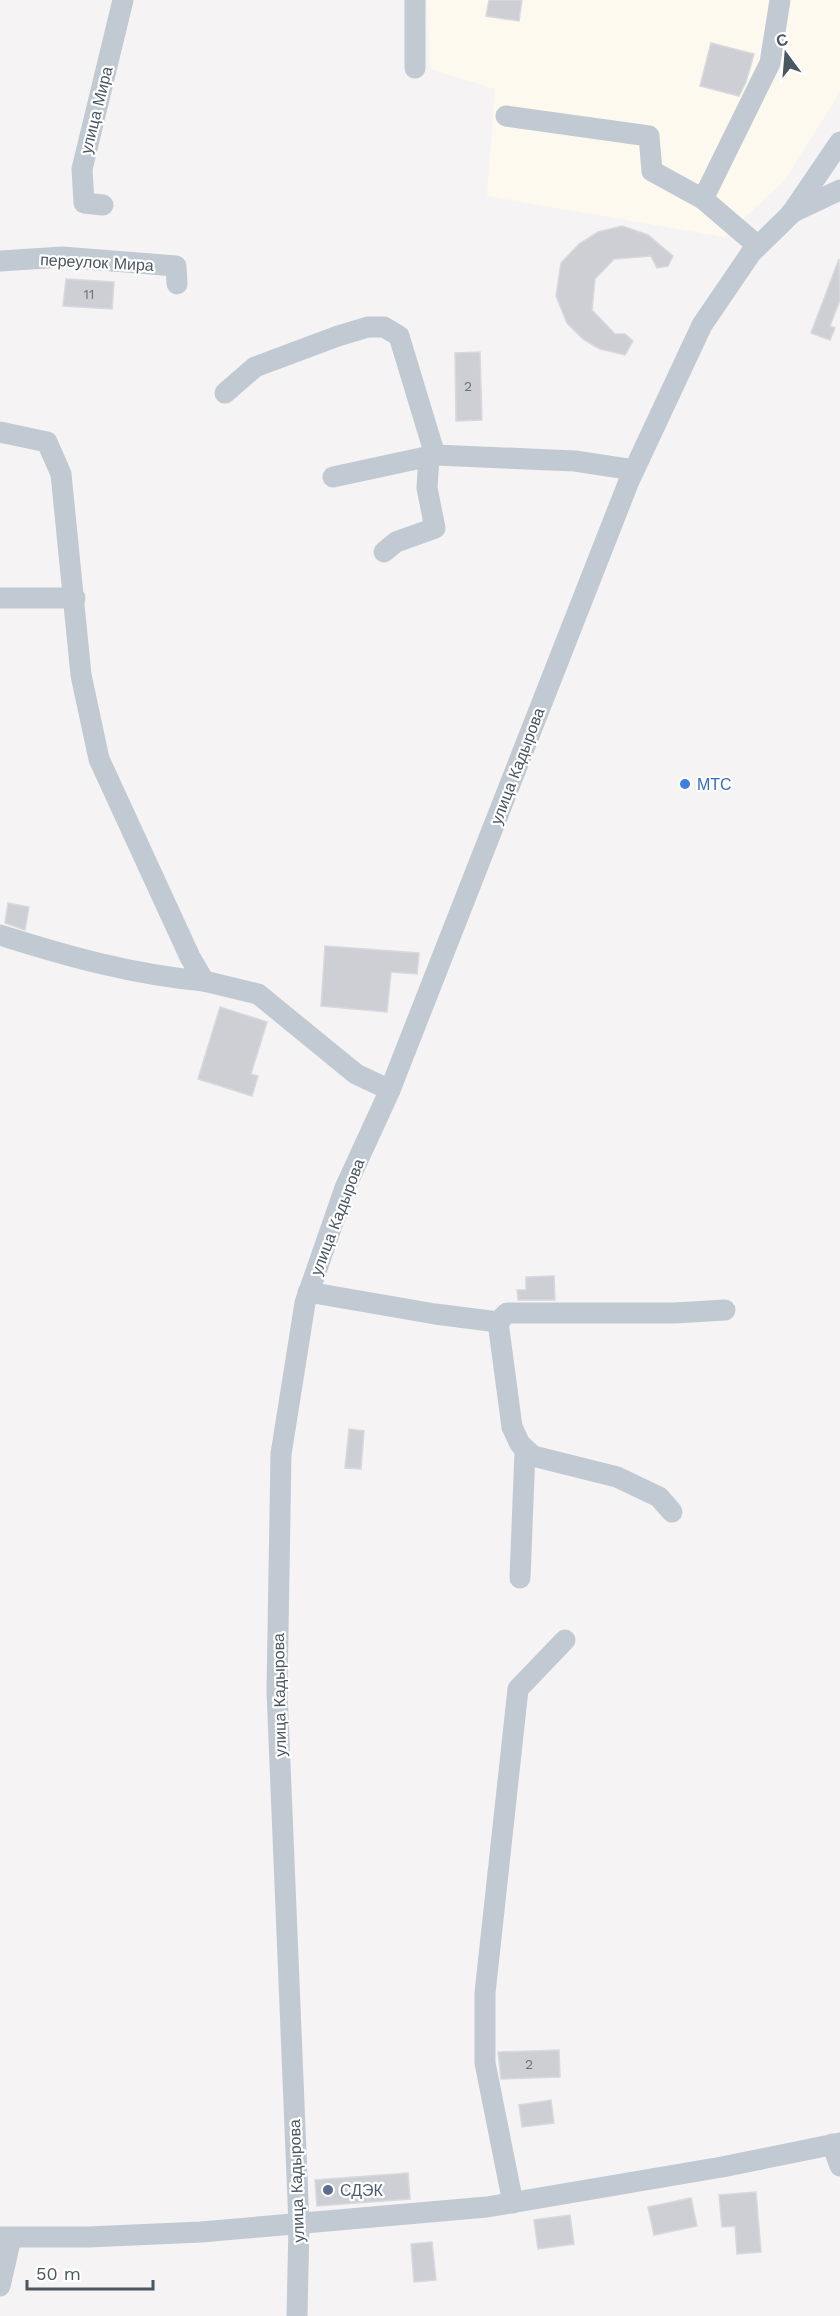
<svg xmlns="http://www.w3.org/2000/svg" width="840" height="2316" font-family="'Work Sans',sans-serif">
<style>
.commercial{fill:#fdf9ef}
.building{fill:#cdcfd5;stroke:#d7d9de;stroke-width:1.5}
.lines{fill:none;stroke-linecap:round;stroke-linejoin:round}
.minor{stroke:#c1cad2;stroke-width:21}
.shop-dot{fill:#3f7fe0;stroke:#fff;stroke-width:2}
.service-dot{fill:#5c6f8a;stroke:#fff;stroke-width:2}
.labels{text-anchor:middle;stroke-width:4.5;stroke-linejoin:round;paint-order:stroke}
.number-label{font-size:14px;fill:#6b747e}
.street-label{font-size:16px;fill:#4a5661;stroke:#fff}
.shop-label{font-size:16px;fill:#366cbe;stroke:#fff;text-anchor:start}
.service-label{font-size:16px;fill:#4e5e75;stroke:#fff;text-anchor:start}
</style>
<rect width="100%" height="100%" fill="#f5f3f3"/>
<path class="commercial" d="M427 0H840V92L785 180 724 237 487 196 495 89 430 69Z"/>
<g class="building">
<path d="M489 0H522L519 21 486 16Z"/>
<path d="M711 43 754 54 746 82 739 96 700 86Z"/>
<path d="M622 226 648 235 673 256 668 266 657 268 651 256 614 259 595 279 592 310 615 334H625L633 341 625 355 600 349 584 340 567 323 556 296 561 263 579 244 598 232Z"/>
<path d="M839 259 840 300 830 326 835 328 830 340 811 333Z"/>
<path d="M66 279 114 282 112 309 63 306Z"/>
<path d="M480 352 482 420 456 421 455 353Z"/>
<path d="M8 903 29 907 25 930 5 923Z"/>
<path d="M325 946 419 953 417 974 391 972 387 1012 321 1006Z"/>
<path d="M220 1007 267 1022 251 1074 258 1076 252 1096 198 1079Z"/>
<path d="M554 1276 555 1300H518L517 1290H526V1277Z"/>
<path d="M349 1429 364 1431 361 1469 345 1468Z"/>
<path d="M559 2050 560 2077 501 2079 498 2052Z"/>
<path d="M551 2100 554 2123 522 2127 519 2105Z"/>
<path d="M408 2173 410 2199 317 2206 315 2180Z"/>
<path d="M756 2192 761 2252 737 2254 735 2226 722 2227 719 2195Z"/>
<path d="M691 2198 697 2226 654 2235 648 2207Z"/>
<path d="M570 2215 574 2244 538 2249 534 2220Z"/>
<path d="M432 2242 436 2280 414 2282 411 2244Z"/>
</g>
<g class="lines">
<g class="minor">
<path d="M415 0V68"/>
<path d="M506 116 649 136 652 171 703 199"/>
<path d="M103 205 84 203 82 169 123 0"/>
<path d="M791 213 840 190"/>
<path d="M758 246 703 199 770 63 780 0"/>
<path d="M0 261 62 257 176 266 177 284"/>
<path d="M225 393 255 367 338 336 368 327H384L399 336 435 455"/>
<path d="M0 432 47 442 61 474 81 675 99 759 190 957 204 981 258 994 356 1074 390 1090"/>
<path d="M333 477 435 455 575 461 634 470"/>
<path d="M384 552 396 542 435 528 427 488 429 457"/>
<path d="M0 598H75"/>
<path d="M0 935C66 956 134 975 204 981"/>
<path d="M308 1292 435 1314 498 1322"/>
<path d="M498 1322 512 1427 520 1444 533 1456 617 1477 659 1497 672 1512"/>
<path d="M498 1322 507 1313H675L725 1310"/>
<path d="M520 1578 525 1451"/>
<path d="M832 2144 840 2166"/>
<path d="M513 2203 485 2063V1993L518 1689 565 1640"/>
<path d="M0 2237H88L201 2232 487 2207 722 2167 840 2143"/>
<path d="M0 2286 11 2238"/>
<path d="M297 2316 299 2225 277 1691 281 1454 305 1303 345 1188 390 1090 629 481 702 325 751 253 791 214 840 142"/>
</g>
</g>
<circle class="shop-dot" cx="685" cy="784" r="6"/>
<circle class="service-dot" cx="328" cy="2190" r="6"/>
<g class="labels">
<g class="number-label">
<text x="89" y="299">11</text>
<text x="468" y="391">2</text>
<text x="529" y="2069">2</text>
</g>
<g class="street-label">
<text transform="translate(96 110) rotate(-76)" y="6">улица Мира</text>
<text transform="translate(97 262) rotate(3)" y="6">переулок Мира</text>
<text transform="translate(517 766) rotate(-69)" y="6">улица Кадырова</text>
<text transform="translate(337 1217) rotate(-69)" y="6">улица Кадырова</text>
<text transform="translate(279 1695) rotate(-91)" y="6">улица Кадырова</text>
<text transform="translate(296 2181) rotate(-92)" y="6">улица Кадырова</text>
</g>
<g class="shop-label">
<text x="697" y="790">МТС</text>
</g>
<g class="service-label">
<text x="340" y="2196">СДЭК</text>
</g>
</g>
<g transform="translate(786 54) rotate(344)" stroke="#ffffff" stroke-width="4.5" paint-order="stroke">
<path d="M0-4.5L10 22L0 15L-10 22Z" fill="#4a5661"/>
<text y="-9" font-size="16" font-weight="bold" text-anchor="middle" fill="#4a5661">С</text>
</g>
<path d="M27 2280v9h126v-9" fill="none" stroke="#4a5661" stroke-width="3"/>
<text x="36" y="2280" font-size="18" fill="#4a5661" stroke="#ffffff" stroke-width="4.5" paint-order="stroke">50 m</text>
</svg>
